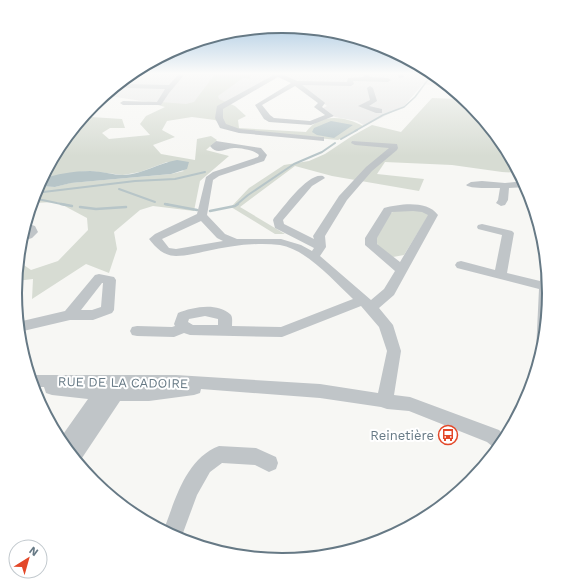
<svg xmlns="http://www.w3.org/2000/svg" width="565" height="587" font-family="'Work Sans',sans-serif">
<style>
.built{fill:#e5e6e5}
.green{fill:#d7dcd3}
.water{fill:#b7c5c8}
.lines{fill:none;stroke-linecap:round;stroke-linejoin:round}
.stream-far2{stroke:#b7c5c8;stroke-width:1.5}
.stream-far1{stroke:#b7c5c8;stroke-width:2}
.stream{stroke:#b7c5c8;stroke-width:2.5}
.minor{fill:#c0c5c8;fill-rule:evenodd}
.labels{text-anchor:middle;stroke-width:4;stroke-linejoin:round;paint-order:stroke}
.near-street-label{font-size:13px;fill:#667985;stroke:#fff}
.near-poi-label{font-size:13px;fill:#667985;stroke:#fff;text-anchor:end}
.rim{fill:none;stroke:#667985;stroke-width:2}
</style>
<rect width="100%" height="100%" fill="#f7f7f4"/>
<path class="built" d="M130 74H435L452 88 423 84 404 106 365 126 357 121 335 117 323 108 327 106 302 86 283 76H273L215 109 168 105 109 96 90 109Z"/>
<g class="green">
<path d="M215 74 251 75 250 79 243 78 218 96 219 99 235 106 246 116 238 120 239 128 306 132C320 113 344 116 363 126L338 140 240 131 224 126 215 120 192 117 167 121 162 130 175 137 153 145 161 154 195 160 197 139 211 136 217 140 206 150 229 156 200 181 194 211 153 206 140 210 114 232 117 249 109 273 86 264 32 299 33 279 16 281 18 261 31 270 58 261 88 230 87 218 57 202 32 203 38 186 55 187 70 183 171 174 184 171 167 162 140 172 123 175 90 171 70 173 42 179 60 145 89 110 92 109 91 117 122 119 125 128H110L102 133 109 139 150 135 140 124 146 116 165 107 158 105 159 102 186 104 194 102Z"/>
<path d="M462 96C486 117 505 144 520 173L502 172 452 165 385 162 377 174 424 179 419 191 332 176 295 166 240 207 285 234H275L231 207 249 188 284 165 309 161 325 154 352 136 372 125 401 132 432 98 459 99Z"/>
<path d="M423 210 428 213V216L404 255 393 257 378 247 376 239 390 214 394 211Z"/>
</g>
<g class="water">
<path d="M331 121 353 125 334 138 317 135 312 132 314 128Z"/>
<path d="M177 160 189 162 187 169 171 174 71 183 55 187 38 186 42 179C56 174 74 171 90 171 101 171 113 175 124 175 143 174 159 163 177 160Z"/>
</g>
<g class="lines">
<path class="stream-far2" d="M355 131 383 115 404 107 415 97 430 77 429 74"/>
<g class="stream-far1">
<path d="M341 139 357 130"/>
<path d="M119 189 155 202"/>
<path d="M35 193 135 181 175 179 205 172"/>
<path d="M33 198 66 205"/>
<path d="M165 204 169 205"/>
<path d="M236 205 248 195 294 164 322 152 335 143"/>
</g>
<g class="stream">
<path d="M61 204 72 206"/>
<path d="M165 204 197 210"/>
<path d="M80 207 96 209 126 207"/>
<path d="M210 211 235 206 238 204"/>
</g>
<g class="minor">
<path d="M179 74H185L169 93 161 105H123L120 103 123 101 157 102 165 89 127 88 124 86 127 84 169 85Z"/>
<path d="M270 74H282L297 81 347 82 348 78 364 77 363 74H369L370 77 388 78 391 80 388 82 353 81 354 84 351 86 302 85 324 102 325 103 322 107 334 116 311 125 269 122 264 119 255 105 291 83 278 77 223 109V118L226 124 240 129 321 137H324V141L239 133 220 128 215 118 217 106 272 76ZM295 86 318 103 314 107 325 115 310 121 274 118 270 115 262 105Z"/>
<path d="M397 74H403L404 77 399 78Z"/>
<path d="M370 86 373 88 377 101 369 106 382 109V113H376L358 106 370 100 367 88Z"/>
<path d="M216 141 261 148 267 155 264 161 219 176 213 180 207 215 225 234 237 239H281L301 245 312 251 314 248 275 228 273 220 274 218C284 207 308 172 323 176L325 178 312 186 283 220 284 224 314 239 313 236 339 196 366 167 389 148 355 145 351 143 352 141 397 144 398 148 397 150 372 171 347 200 325 236 326 247 320 256 371 300 384 289 395 271 365 245V238L384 208C400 204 427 200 438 215L394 295 379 308 393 325 401 351 394 395 410 397 499 430 507 438 498 451 487 442 409 411 387 409 381 407 320 398 201 389 200 393 194 395 149 401H120L78 464 59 440 88 399 52 395 46 393 44 387H33L29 375H176L320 384 378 393 387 351 379 327 361 306 282 337 190 335 184 333 174 337 137 336 132 335 130 331 132 327 137 326 172 327 175 326 174 324 178 313C192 307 217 302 230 314 233 316 232 322 232 326L281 327 353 299C334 281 306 249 280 245 256 242 230 246 207 251 197 253 186 256 176 256 164 256 156 248 149 239L155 234 197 214 206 177 213 172 258 157 259 155C254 150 241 148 234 148 225 148 218 156 210 146ZM413 211 422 212 428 215 400 262 377 244V238L392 212ZM201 221 217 238 223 241 176 249 169 248 162 239ZM205 316 218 319V325H193L188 322 189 319Z"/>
<path d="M482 181 505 183 524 181 527 187 509 188 508 200 505 205 501 206 496 203 498 200 500 188C492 188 470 189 466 185L471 182Z"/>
<path d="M26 223 35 226 38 232 32 238 20 242 22 234 26 231 24 229Z"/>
<path d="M482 224 512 231 514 233 507 273 540 281 541 267 543 264 547 263C550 294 551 327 542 356L538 355 536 351 539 289 457 268 455 265 457 262 461 261 495 270 502 235 478 229 477 227 478 225Z"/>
<path d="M99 274 114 277 116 280 114 310 112 313 93 320H70L19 332 18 322 65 311 95 275ZM102 283H103L101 307 92 310H81Z"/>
<path d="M219 446 256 448 276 457 278 463 276 469 269 472 255 465 222 463 210 472 197 495 180 541 163 532C175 501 185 459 219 446Z"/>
</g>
</g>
<linearGradient id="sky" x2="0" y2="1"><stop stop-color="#94bbdb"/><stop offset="0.47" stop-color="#fbfbfa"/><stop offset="1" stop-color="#fbfbfa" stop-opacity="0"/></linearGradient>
<rect width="565" height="156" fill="url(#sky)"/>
<defs>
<symbol id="bus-ring" viewBox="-11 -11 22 22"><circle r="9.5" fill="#fff" stroke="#e34829" stroke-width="1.5"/><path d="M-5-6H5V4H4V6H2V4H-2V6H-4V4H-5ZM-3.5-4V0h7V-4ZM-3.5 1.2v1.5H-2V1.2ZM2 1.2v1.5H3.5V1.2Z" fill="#e34829"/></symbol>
</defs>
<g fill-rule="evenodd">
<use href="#bus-ring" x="437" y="424" width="22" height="22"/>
</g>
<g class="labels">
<g class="near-street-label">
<text transform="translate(123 382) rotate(1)" y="5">RUE DE LA CADOIRE</text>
</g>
<g class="near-poi-label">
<text x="434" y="440">Reinetière</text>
</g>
</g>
<path d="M0 0H565V587H0ZM22 293a260 260 0 1 1 520 0a260 260 0 1 1-520 0Z" fill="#fff" fill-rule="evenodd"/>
<path class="rim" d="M22 293a260 260 0 1 1 520 0a260 260 0 1 1-520 0Z"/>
<g transform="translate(28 559) rotate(37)"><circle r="19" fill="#ffffff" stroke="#c2c9ce"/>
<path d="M0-3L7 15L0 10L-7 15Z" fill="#e34829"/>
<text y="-6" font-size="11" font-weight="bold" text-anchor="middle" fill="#667985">N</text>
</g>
</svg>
